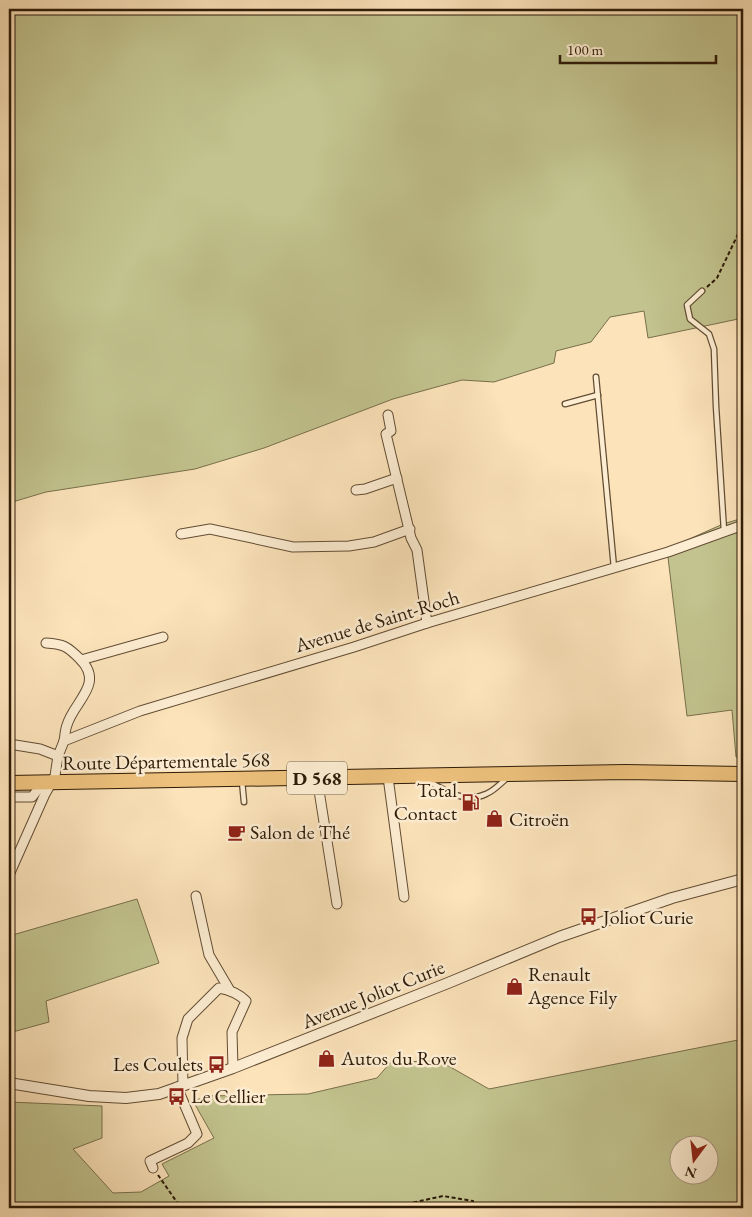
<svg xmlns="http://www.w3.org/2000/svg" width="752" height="1217" font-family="'EB Garamond',serif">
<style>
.green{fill:#c2c38e;stroke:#786f4b;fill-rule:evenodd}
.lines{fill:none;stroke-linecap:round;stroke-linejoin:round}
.service-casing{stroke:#624d34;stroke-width:7}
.minor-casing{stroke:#624d34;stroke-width:11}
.tertiary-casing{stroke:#624d34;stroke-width:12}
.primary-casing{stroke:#2e1b08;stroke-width:16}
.path{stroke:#2e1b08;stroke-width:2;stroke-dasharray:4 2.5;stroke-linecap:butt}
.service{stroke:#fdedd2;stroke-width:4.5}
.minor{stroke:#fdedd2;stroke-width:9}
.tertiary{stroke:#fdedd2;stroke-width:10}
.primary{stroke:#eec27d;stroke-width:14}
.labels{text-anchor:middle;stroke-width:5;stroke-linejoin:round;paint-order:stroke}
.shield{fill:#fdedd2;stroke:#6c5a45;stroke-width:1}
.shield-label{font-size:19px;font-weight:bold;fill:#2e1b08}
.street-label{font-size:20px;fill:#2e1b08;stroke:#fdedd2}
.poi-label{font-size:20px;fill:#2e1b08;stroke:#fdedd2;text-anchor:start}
</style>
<rect width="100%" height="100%" fill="#fce3ba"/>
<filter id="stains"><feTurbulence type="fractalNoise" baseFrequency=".004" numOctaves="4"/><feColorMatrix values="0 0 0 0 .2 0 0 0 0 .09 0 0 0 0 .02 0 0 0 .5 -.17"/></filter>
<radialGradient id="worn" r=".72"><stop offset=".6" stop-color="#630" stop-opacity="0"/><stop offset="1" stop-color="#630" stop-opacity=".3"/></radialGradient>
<g class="green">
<path d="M9 9H743V318L648 338 644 311 610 317 591 342 556 351 554 363 494 382 462 380 393 399 264 448 195 469 46 492 9 503Z"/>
<path d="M743 518V756L736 757 732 710 687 716 667 549 723 524Z"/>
<path d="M137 899 159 963 46 1001 49 1022 9 1033V936Z"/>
<path d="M743 1039V1208H9V1102L102 1106V1138L73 1149 113 1193 141 1192 169 1176 162 1164 214 1138 193 1101 208 1096 308 1094 377 1078 390 1063 438 1060 489 1089ZM680 1144H710V1174H680Z"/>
</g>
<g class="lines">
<defs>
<g id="service">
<path d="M702 291 687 305 690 319 709 334 714 349 716 406 724 531"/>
<path d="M596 377 614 568"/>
<path d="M565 404 598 395"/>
<path d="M427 780C445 791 465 804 486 794 494 791 501 783 508 777"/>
<path d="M242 781 244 802"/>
</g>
<g id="minor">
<path d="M388 415 391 431 386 434 411 538 417 550 427 623"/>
<path d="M356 490 365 489 397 478"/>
<path d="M181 534 210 529 293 547 349 546 374 542 410 529"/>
<path d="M46 643C63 644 67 646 80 659 105 684 74 701 67 725 65 730 65 736 64 741"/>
<path d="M81 660 163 637"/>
<path d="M9 744 40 749 58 756"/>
<path d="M388 777 404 897"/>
<path d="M317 778 337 904"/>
<path d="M9 797H32L43 783"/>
<path d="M9 875 45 794 55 776 58 756 64 741 140 711 354 647 427 623 668 552 743 525"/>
<path d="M196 896 209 955 229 989"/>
<path d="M183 1086 182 1038 188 1019 219 988C230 990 238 993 246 1001L232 1032 233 1068"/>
<path d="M153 1168 150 1161 188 1143 197 1134 177 1087"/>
</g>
<path id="tertiary" d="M9 1083 89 1096 126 1098 159 1094 233 1068 448 983 559 937 672 898 743 879"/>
<path id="primary" d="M9 783 625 772 743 774"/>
</defs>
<use href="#service" class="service-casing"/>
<use href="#minor" class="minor-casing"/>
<use href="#tertiary" class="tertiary-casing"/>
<use href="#primary" class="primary-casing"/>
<g class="path">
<path d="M707 287 717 278 740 230 743 225"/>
<path d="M158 1175 181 1208"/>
<path d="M388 1208 443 1196 473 1201V1208"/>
</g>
<use href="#service" class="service"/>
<use href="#minor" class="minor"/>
<use href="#tertiary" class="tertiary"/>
<use href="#primary" class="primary"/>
</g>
<defs>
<symbol id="fuel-bare" viewBox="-9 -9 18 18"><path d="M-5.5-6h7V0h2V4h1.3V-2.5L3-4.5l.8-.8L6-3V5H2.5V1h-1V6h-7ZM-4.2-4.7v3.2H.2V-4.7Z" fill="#8f2418" stroke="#fdedd2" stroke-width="2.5" paint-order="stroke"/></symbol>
<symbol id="shop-bare" viewBox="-9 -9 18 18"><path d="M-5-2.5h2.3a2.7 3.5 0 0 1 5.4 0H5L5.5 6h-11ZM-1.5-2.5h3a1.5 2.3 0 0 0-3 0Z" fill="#8f2418" stroke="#fdedd2" stroke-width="2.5" paint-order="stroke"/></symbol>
<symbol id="cafe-bare" viewBox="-9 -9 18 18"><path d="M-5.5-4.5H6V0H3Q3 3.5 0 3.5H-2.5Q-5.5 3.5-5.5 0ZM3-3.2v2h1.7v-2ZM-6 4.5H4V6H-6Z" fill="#8f2418" stroke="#fdedd2" stroke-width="2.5" paint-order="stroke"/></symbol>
<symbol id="bus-bare" viewBox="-9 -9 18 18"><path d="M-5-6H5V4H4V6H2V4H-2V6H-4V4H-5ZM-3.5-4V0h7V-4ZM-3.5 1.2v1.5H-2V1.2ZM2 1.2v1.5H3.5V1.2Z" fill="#8f2418" stroke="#fdedd2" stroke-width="2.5" paint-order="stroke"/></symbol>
</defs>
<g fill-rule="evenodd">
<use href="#fuel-bare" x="458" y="790" width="25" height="25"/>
<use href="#shop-bare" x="482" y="806" width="25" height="25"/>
<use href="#cafe-bare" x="224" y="820" width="25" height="25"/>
<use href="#bus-bare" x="576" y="904" width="25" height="25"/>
<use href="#shop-bare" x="502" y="974" width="25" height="25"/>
<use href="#shop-bare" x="314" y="1046" width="25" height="25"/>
<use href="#bus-bare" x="204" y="1052" width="25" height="25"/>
<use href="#bus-bare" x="164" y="1084" width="25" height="25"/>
</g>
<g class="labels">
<rect class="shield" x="287" y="761.5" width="60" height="33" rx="4"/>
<g class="shield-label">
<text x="317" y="785">D 568</text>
</g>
<g class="street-label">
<text transform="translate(377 621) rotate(-17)" y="7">Avenue de Saint-Roch</text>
<text transform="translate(166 761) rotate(-1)" y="7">Route Départementale 568</text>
<text transform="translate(373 994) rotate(-22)" y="7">Avenue Joliot Curie</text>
</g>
<g class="poi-label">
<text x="457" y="797" text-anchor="end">Total<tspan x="457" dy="23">Contact</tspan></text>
<text x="509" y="826">Citroën</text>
<text x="250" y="839">Salon de Thé</text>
<text x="603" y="924">Joliot Curie</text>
<text x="528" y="981">Renault<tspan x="528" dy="23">Agence Fily</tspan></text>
<text x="341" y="1065">Autos du Rove</text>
<text x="203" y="1071" text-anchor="end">Les Coulets</text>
<text x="191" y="1103">Le Cellier</text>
</g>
</g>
<rect width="752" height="1217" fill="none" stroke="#fce3ba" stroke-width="30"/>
<rect x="10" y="10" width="732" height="1197" fill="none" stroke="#2e1b08" stroke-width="2.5"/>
<rect x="15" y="15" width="722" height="1187" fill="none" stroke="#2e1b08"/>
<g transform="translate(694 1160) rotate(195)"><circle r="24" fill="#fdedd2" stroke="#aa9981"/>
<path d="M0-4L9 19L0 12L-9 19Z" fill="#8f2418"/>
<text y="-8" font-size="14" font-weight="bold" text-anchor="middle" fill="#2e1b08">N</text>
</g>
<path d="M560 55v8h156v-8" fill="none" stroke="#2e1b08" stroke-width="2.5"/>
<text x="567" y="55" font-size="15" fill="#2e1b08" stroke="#fdedd2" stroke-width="4" paint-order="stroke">100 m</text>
<rect width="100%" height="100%" filter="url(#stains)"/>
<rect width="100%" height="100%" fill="url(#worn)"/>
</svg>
